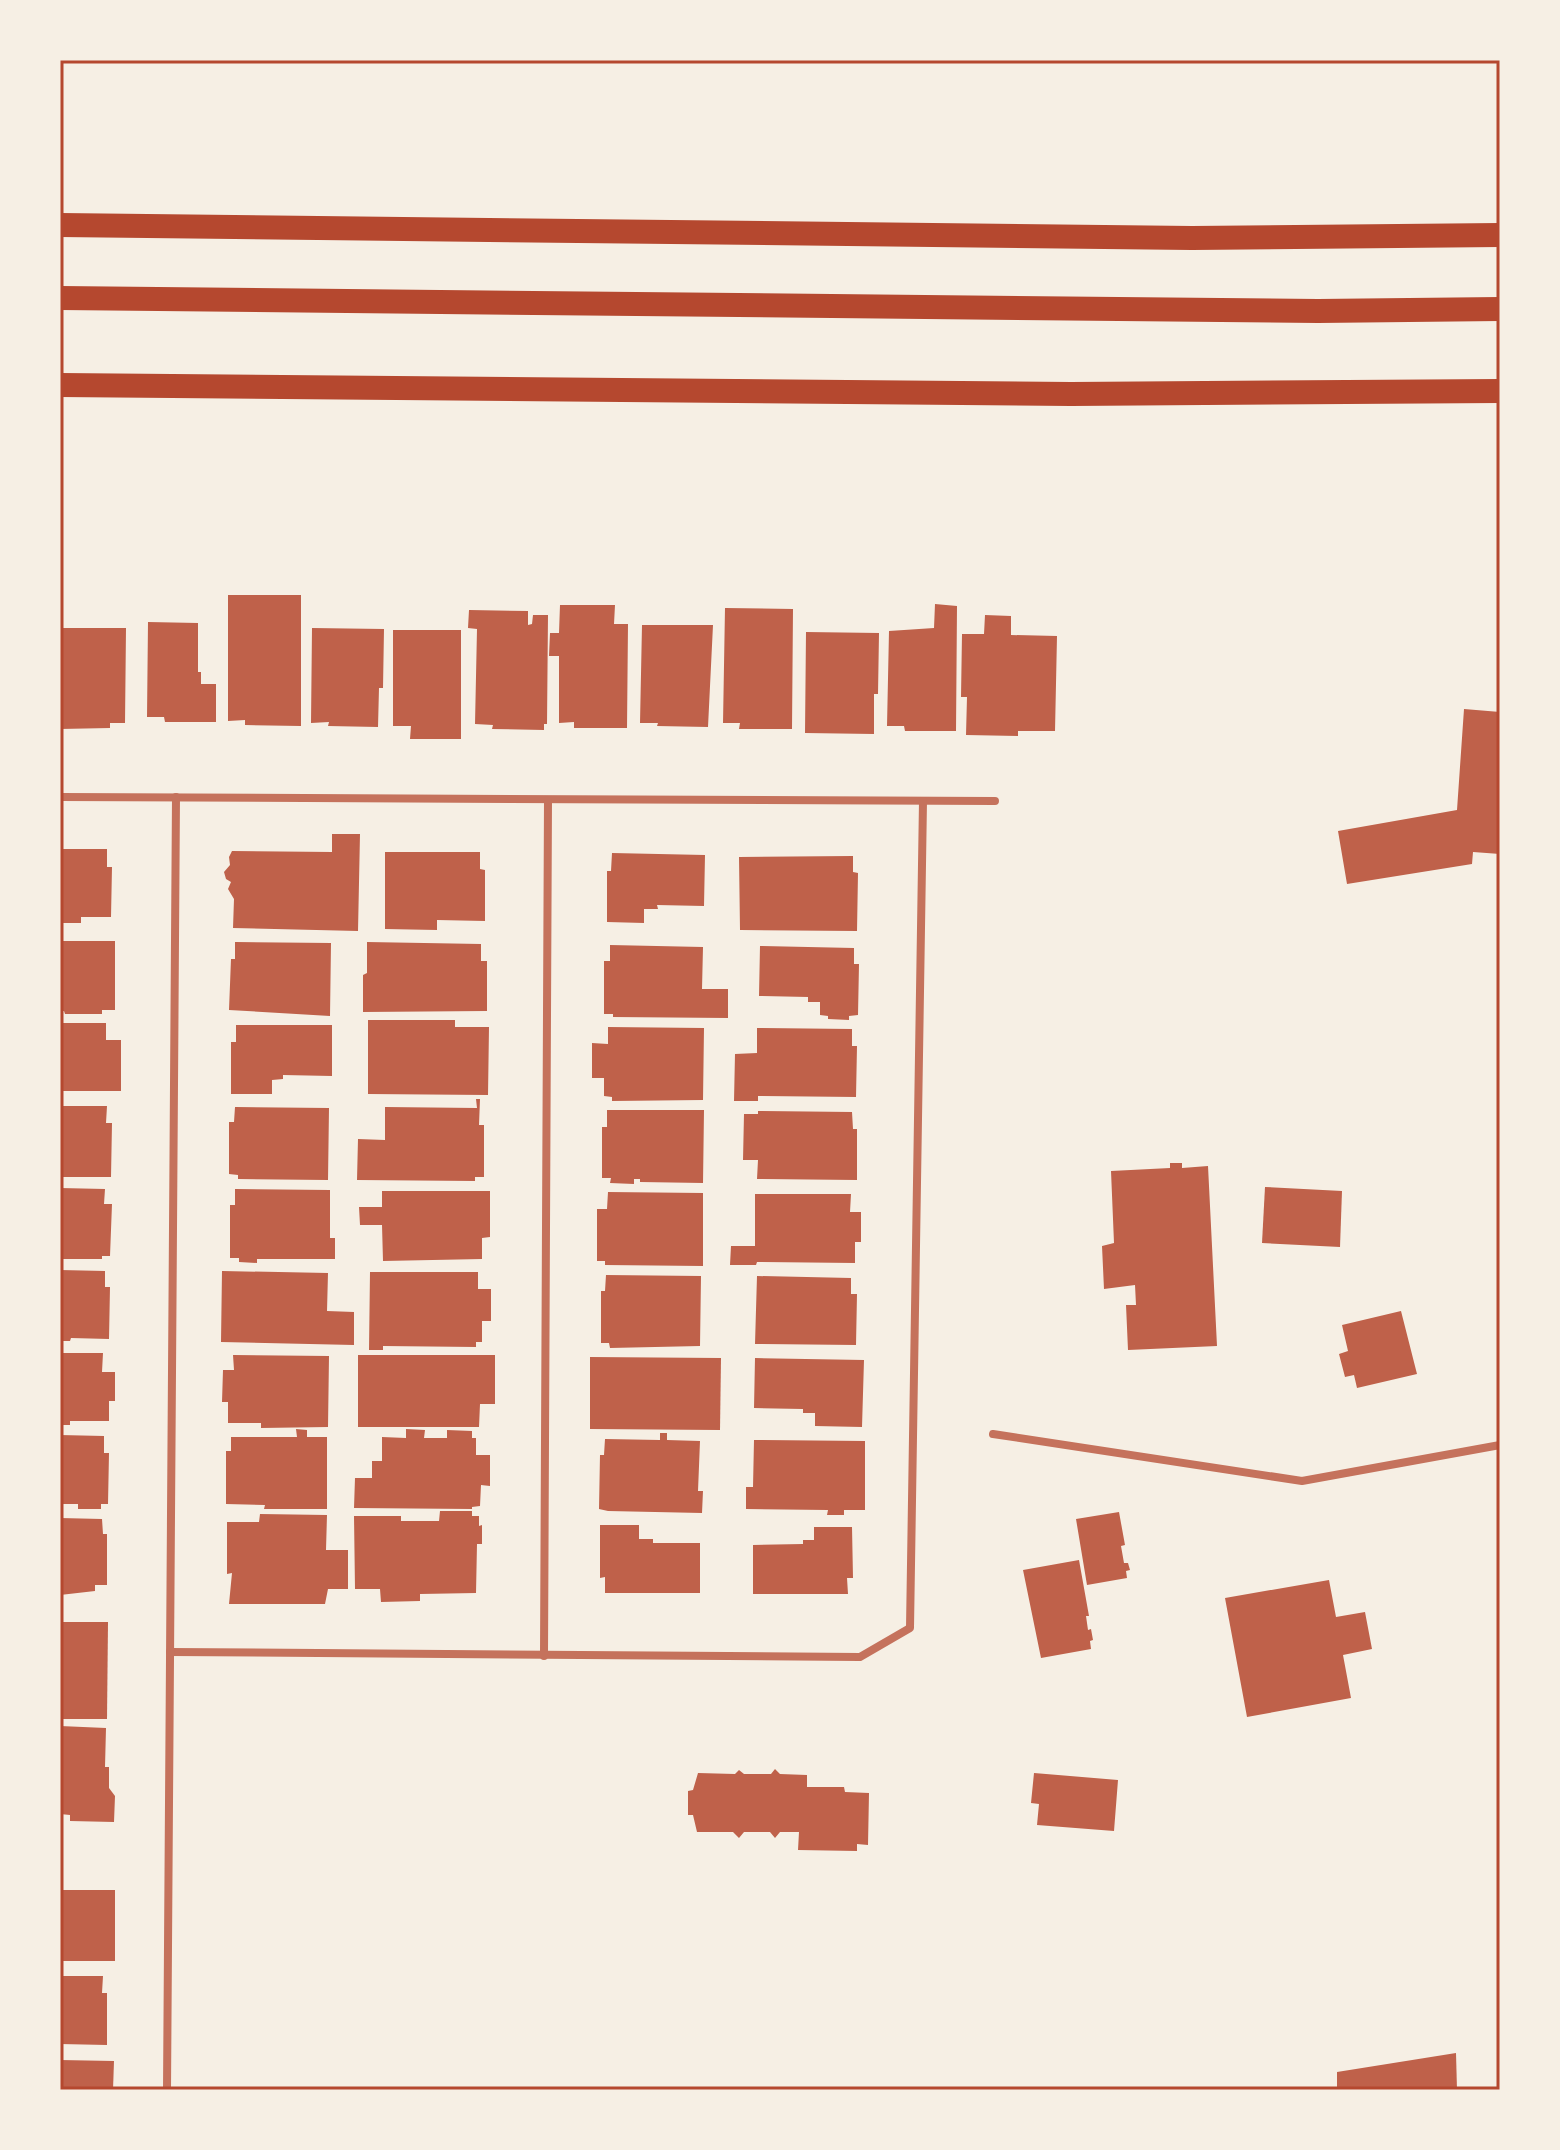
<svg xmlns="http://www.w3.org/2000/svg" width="1560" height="2150" font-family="Raleway,sans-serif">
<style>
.building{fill:#bf614a}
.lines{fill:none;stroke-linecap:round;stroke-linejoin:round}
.minor{stroke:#c5725c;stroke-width:8}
.motorway{stroke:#b5482f;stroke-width:24}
.neatline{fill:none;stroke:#b5482f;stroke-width:3}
</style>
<rect width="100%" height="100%" fill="#f6efe4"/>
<g class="building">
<path d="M228 595H301V726L245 725V720L228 721Z"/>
<path d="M935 604 957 606 956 731H905L904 726H887L889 631 934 628Z"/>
<path d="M560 605H615L614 624H628L627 728H574V722L559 723V656H549L550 633H559Z"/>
<path d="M725 608 793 609 792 729H739L740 723H723Z"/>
<path d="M469 610 528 611V625L532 624 533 615H548L547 724H544V730L492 729 493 725 475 724 477 629 468 628Z"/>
<path d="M985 615 1011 616V635L1057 636 1055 731H1018V736L966 735 967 697H961L962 634H984Z"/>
<path d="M148 622 198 623V672H201V684H216V722H165L164 717H147Z"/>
<path d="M642 625H713L708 727 657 726 658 723H640Z"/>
<path d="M60 628H126L125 723H110V728L60 729Z"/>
<path d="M312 628 384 629 383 688H379L378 727 328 726 329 722 311 723Z"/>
<path d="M393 630H461V739H410L411 726H393Z"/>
<path d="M806 632 879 633 878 694H874V734L805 733Z"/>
<path d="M1464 709 1500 712V854L1473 852 1472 864 1347 884 1338 831 1457 810Z"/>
<path d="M332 834H360L358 931 233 928 234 899 228 889 231 882 226 879 224 872 230 865 229 857 232 851 332 852Z"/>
<path d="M60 849H107V867H112L111 917H81V923H60Z"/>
<path d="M385 852H480V869L485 870V921L437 920V930L385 929Z"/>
<path d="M612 853 705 855 704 906 657 905 658 909H644V923L607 922V871H611Z"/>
<path d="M853 856V872L858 873 857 931 740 930 739 857Z"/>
<path d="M60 941H115V1010H102V1014H65L64 1011H60Z"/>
<path d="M235 942 331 943 330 1016 229 1010 231 959H235Z"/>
<path d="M367 942 481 944V961H487V1011L363 1012V975L367 973Z"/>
<path d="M610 945 703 947 702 989H728V1018L613 1017V1014H604V961H610Z"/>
<path d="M760 946 854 948V964H859L858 1015 849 1016V1020L828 1019V1016L820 1015V1002H808V997L759 996Z"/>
<path d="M368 1020H455V1027H489L488 1095 368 1094Z"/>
<path d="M60 1023H106V1040H121V1091H60Z"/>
<path d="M236 1025H332V1076L283 1075V1079L272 1080V1094H231V1042H236Z"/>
<path d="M608 1027 704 1028 703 1100 612 1101V1097L604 1096V1078H592V1043L608 1044Z"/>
<path d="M757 1028 852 1029V1046H857L856 1097 758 1096V1101H734L735 1054 757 1053Z"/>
<path d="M476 1099H480L479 1125H484V1177H475V1181L357 1180 358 1139 385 1140V1107L477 1108Z"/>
<path d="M60 1106H107L106 1123H112L111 1177H60Z"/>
<path d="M235 1107 329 1108 328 1180 238 1179V1175L229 1174V1122H234Z"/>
<path d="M607 1110H704L703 1183 640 1182V1179H634V1184L610 1183 611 1178H602V1127H607Z"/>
<path d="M758 1111 852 1112 853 1129H857V1180L757 1179 758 1160H743L744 1114H758Z"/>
<path d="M1170 1163H1182V1168L1208 1166 1217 1346 1128 1350 1126 1305H1136L1135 1285 1104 1289 1102 1246 1114 1243 1111 1171 1170 1168Z"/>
<path d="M1265 1187 1342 1191 1340 1247 1262 1243Z"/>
<path d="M60 1188 105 1189 104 1204H112L110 1256H102V1259H60Z"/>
<path d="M235 1189 330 1190V1238H335V1259H257V1263L239 1262V1258H230V1205H235Z"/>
<path d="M382 1191H490V1237L482 1238V1259L383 1261 382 1225H360L359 1207H382Z"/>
<path d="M608 1192 703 1193V1266L605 1265V1261H597V1209H607Z"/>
<path d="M755 1194H851L850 1212H861V1242H855V1263L757 1262 756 1265H730L731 1246H755Z"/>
<path d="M60 1270 105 1271V1287H110L109 1339 71 1338 70 1341H60Z"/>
<path d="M222 1271 328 1273 327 1311 354 1312V1345L221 1342Z"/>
<path d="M370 1272H478V1289H491V1321H482V1342H476V1347L383 1346V1350H369Z"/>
<path d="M606 1275 701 1276 700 1346 610 1348 609 1343H601V1291H605Z"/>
<path d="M757 1276 851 1278V1294H857L856 1345 755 1344Z"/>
<path d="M1401 1311 1417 1374 1357 1388 1354 1375 1345 1377 1339 1354 1348 1351 1342 1325Z"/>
<path d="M60 1353H103L102 1372H115V1401H109V1421H70V1425H60Z"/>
<path d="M233 1355 329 1356 328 1427 261 1428V1423H228V1402H222L223 1370H234Z"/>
<path d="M358 1355H495V1404H480L479 1427H358Z"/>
<path d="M590 1357 721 1358 720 1430 590 1429Z"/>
<path d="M755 1358 864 1360 862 1427 815 1426V1413H803V1409L754 1408Z"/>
<path d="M296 1429 307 1430V1437H327V1509H264L265 1505 226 1504V1451H231V1437H297Z"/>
<path d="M406 1429 425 1430 424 1438H447V1430L472 1431V1438H476V1455H490V1486L481 1485 480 1506 472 1507V1509L354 1508 355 1478H372V1461H382V1437L406 1438Z"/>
<path d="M660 1433H667V1440L700 1441 698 1491H703L702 1513 608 1511 599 1509 600 1455H604L605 1439 660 1440Z"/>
<path d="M60 1435 104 1436V1453H109L108 1504H101V1509H78V1504H60Z"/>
<path d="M754 1440 865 1441V1510H844V1515H827L828 1510 746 1509V1487H753Z"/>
<path d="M440 1511H472V1516H479V1526L482 1525V1544H477L476 1593 420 1594V1601L381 1602 380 1589H355L354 1516H401V1521H439Z"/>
<path d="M1119 1512 1125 1545 1121 1546 1124 1563H1128L1130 1570 1126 1571 1127 1578 1087 1585 1076 1519Z"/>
<path d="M260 1514 327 1515 326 1550H348V1589H328L325 1604H229L232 1573 227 1574V1522H259Z"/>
<path d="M60 1518 102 1519 103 1534H107V1585H95V1591L60 1595Z"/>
<path d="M600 1525H639V1539H653V1543H700V1593H605V1577L600 1578Z"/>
<path d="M814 1527H852L853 1578H847L848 1594H753V1545L803 1544V1540H814Z"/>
<path d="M1079 1560 1089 1616H1086L1088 1630 1091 1629 1093 1640 1090 1641 1091 1649 1041 1658 1023 1570Z"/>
<path d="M1329 1580 1336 1617 1365 1612 1372 1649 1343 1655 1351 1698 1247 1717 1225 1598Z"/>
<path d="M60 1622H108L107 1719H60Z"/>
<path d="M60 1726 106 1728 105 1767H109V1788L115 1796 114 1822 70 1821V1815L60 1814Z"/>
<path d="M775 1769 780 1774 807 1775V1787H844L845 1792 869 1793 868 1845 857 1844V1851L798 1850 799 1832H780L775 1838 770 1832H744L739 1838 733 1832H697L693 1815H688V1791L693 1790 698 1773 735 1774 739 1770 744 1774H771Z"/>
<path d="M1034 1773 1118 1780 1114 1831 1037 1825 1039 1804 1031 1803Z"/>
<rect x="60" y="1890" width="55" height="71"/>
<path d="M60 1976H103L102 1993H107V2045L60 2044Z"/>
<path d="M1456 2053 1457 2090H1337V2072Z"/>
<path d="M60 2060 114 2061 113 2090H60Z"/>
</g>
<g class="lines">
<g class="minor">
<path d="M60 797 995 801"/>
<path d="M993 1434 1302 1481 1500 1445"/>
<path d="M170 1652 860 1657 910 1628 923 801"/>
<path d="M544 1656 548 800"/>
<path d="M167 2090 176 797"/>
</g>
<g class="motorway">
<path d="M60 225 1192 238 1500 235"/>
<path d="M60 298 1318 311 1500 309"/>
<path d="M60 385 1071 394 1500 391"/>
</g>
</g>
<rect width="1560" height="2150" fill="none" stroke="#f6efe4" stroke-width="124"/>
<rect x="62" y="62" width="1436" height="2026" class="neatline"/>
</svg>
